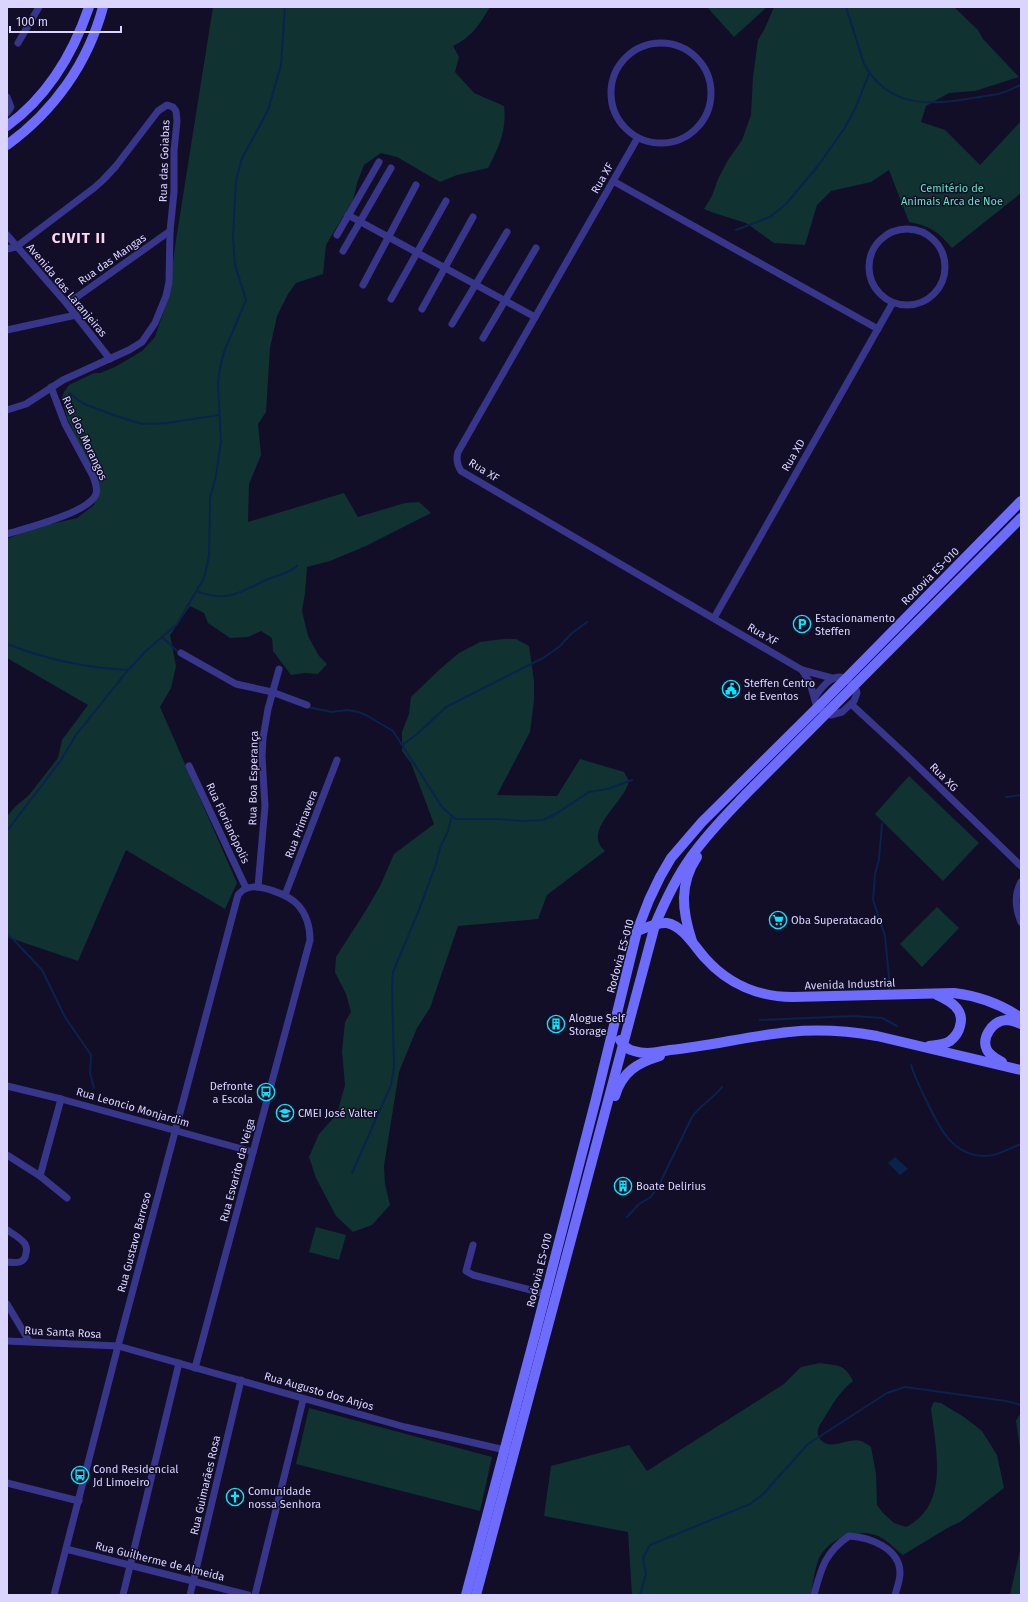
<svg xmlns="http://www.w3.org/2000/svg" width="1028" height="1602" font-family="'Fira Sans',sans-serif">
<style>
.green{fill:#103231}
.water{fill:#09234c}
.lines{fill:none;stroke-linecap:round;stroke-linejoin:round}
.stream{stroke:#09234c;stroke-width:2}
.street{stroke:#38368a;stroke-width:7}
.secondary{stroke:#6d6cff;stroke-width:10}
.labels{text-anchor:middle;stroke-width:3;stroke-linejoin:round;paint-order:stroke}
.street-label{font-size:11px;fill:#d9d5ff;stroke:#120e28}
.park-label{font-size:11px;fill:#58e7c1;stroke:#120e28}
.poi-label{font-size:11px;fill:#d9d5ff;stroke:#120e28;text-anchor:start}
.district-label{font-size:15px;font-weight:bold;letter-spacing:1px;fill:#ffd7f1;stroke:#120e28}
</style>
<rect width="100%" height="100%" fill="#120e28"/>
<g class="green">
<path d="M213 7H490C479 25 472 37 453 46L459 57 455 72 474 93 504 106C507 130 499 147 488 168L457 175 440 182 397 157 381 153 364 165 357 183 353 200 326 245 323 274 296 283 288 294 277 316 270 348 266 412 258 424 261 455 249 484 248 522 344 493 358 517 405 503 419 502 431 513 366 546 330 561 307 567 305 593 302 611 308 636 319 656 327 664 318 674 305 673 291 675 273 651 272 638 261 631 248 637 230 638 208 623 204 613 190 606 170 635 176 666 171 688 160 707 237 883 225 909 126 850 78 961 7 937V816L16 806 29 795 58 758 62 740 88 705 7 658V539L30 529 77 518 94 505 100 488 67 418 62 398 64 392 69 385 94 373H100L115 367 142 351 155 337 168 298 176 240Z"/>
<path d="M707 7H767L734 37Z"/>
<path d="M774 7H954L978 30 983 39 1019 77 975 91 949 93 926 106 921 122 945 130 980 165 1021 121V193L952 248C938 231 930 226 909 222L889 170 871 182 831 191 817 205 805 245 774 243 746 223 714 213 704 209 712 196 718 179 728 160 742 140 751 115 753 77 758 40 765 28Z"/>
<path d="M503 639H516L529 646 534 681V701L530 732 497 795 557 796 580 759 624 772 629 781C625 800 591 825 599 843 600 846 603 849 605 851L547 895 538 919 458 926 430 1008 417 1028 399 1072 384 1166 385 1184 390 1205 372 1225 353 1232 336 1216 316 1178 309 1157 319 1134 337 1114 345 1085 342 1051 345 1022 351 1012 346 994 335 972 336 957 368 907 381 884 394 854 434 824 411 763 402 751V732L409 714 411 697 439 670 459 653 480 642Z"/>
<path d="M909 776 979 843 943 881 875 814Z"/>
<path d="M937 907 959 928 922 967 900 944Z"/>
<path d="M316 1227 346 1235 339 1260 309 1252Z"/>
<path d="M820 1363C838 1366 844 1363 853 1381 839 1392 832 1405 823 1420 819 1426 815 1432 820 1439 830 1452 848 1437 861 1441 864 1442 868 1445 871 1447L876 1474 877 1505 883 1513 894 1523 906 1527C951 1505 935 1446 931 1408L934 1402 941 1403 964 1417 982 1431 997 1455 1004 1488 960 1522 949 1527 903 1555C895 1549 887 1540 878 1536 857 1527 826 1539 818 1561 814 1572 813 1584 811 1595H632L628 1532 544 1516 551 1466 629 1445 647 1471 784 1384 801 1367Z"/>
<path d="M309 1408 492 1457 480 1511 296 1464Z"/>
<path d="M1021 1412V1455L1016 1421Z"/>
<path d="M1021 1546V1595H1010Z"/>
</g>
<path class="water" d="M895 1157 908 1169 900 1175 888 1163Z"/>
<g class="lines">
<g class="stream">
<path d="M846 7 864 64C888 106 925 106 967 99 977 97 988 96 998 94 1006 92 1013 88 1021 85"/>
<path d="M736 230 770 217 786 204 817 167 844 129 855 109 869 74"/>
<path d="M69 393 84 404 122 418 143 424 167 423 219 415"/>
<path d="M196 591C228 603 238 593 266 580 278 575 286 575 297 566"/>
<path d="M162 637 179 653"/>
<path d="M7 644C45 659 87 668 128 670"/>
<path d="M308 707 331 712 348 710 358 712 366 715 393 731 442 807 452 816 456 819H498L522 821 543 820 554 815 589 792 608 789 632 780"/>
<path d="M402 745 416 735 446 707 543 658 559 647 572 633 587 622"/>
<path d="M1006 797 1021 795"/>
<path d="M882 824 879 859 875 874 873 900 885 936 890 988"/>
<path d="M7 831 61 760 76 735 128 670 147 650 177 624 204 578 209 556 210 498 216 476 221 441 218 383 220 368 224 352 246 300 235 265 233 237 236 181 241 161 246 151 268 110 281 65 285 7"/>
<path d="M7 935 13 939 42 970 65 1017 89 1052 91 1055 90 1073 94 1088"/>
<path d="M760 1020 854 1016 882 1018 897 1026"/>
<path d="M911 1065C915 1078 921 1090 927 1102 939 1127 952 1155 983 1156 996 1157 1010 1148 1021 1144"/>
<path d="M352 1173 391 1085 394 1067 392 988 393 972 419 910 436 864 440 848 448 831 452 816"/>
<path d="M627 1217 639 1204 651 1197 659 1185 692 1117C700 1105 713 1099 722 1087"/>
<path d="M640 1595 646 1574 643 1558 650 1545 750 1504 763 1494 808 1444 887 1393 905 1387 1006 1401 1021 1405"/>
</g>
<g class="street">
<circle cx="661" cy="93" r="50"/>
<path d="M18 43 39 7"/>
<path d="M7 97 11 107 7 113"/>
<path d="M637 139 458 452C456 459 457 465 461 471L802 670 832 678"/>
<path d="M613 181 878 329"/>
<path d="M348 215 535 317"/>
<circle cx="907" cy="267" r="38"/>
<path d="M7 235 67 304 110 359"/>
<path d="M337 235 379 162"/>
<path d="M7 249 16 247 94 188 103 180 116 166 158 111 167 105 173 107 176 111 177 121 174 151V192L170 231 169 282 166 296 155 323 142 342 129 350 63 380 26 404 7 410"/>
<path d="M343 251 391 168"/>
<path d="M363 285 416 185"/>
<path d="M391 299 446 201"/>
<path d="M67 304 170 231"/>
<path d="M422 309 473 217"/>
<path d="M452 324 507 232"/>
<path d="M7 330 76 315"/>
<path d="M483 338 536 248"/>
<path d="M7 534C26 528 89 513 96 494 98 488 95 482 93 476L65 424 51 387"/>
<path d="M714 618 892 304"/>
<path d="M181 653 236 684 272 692 307 705"/>
<path d="M802 670 810 683 816 704 826 714 831 715 842 712 854 701 857 693C856 688 854 685 850 682 836 669 823 685 815 697"/>
<path d="M851 704 903 752 1021 866"/>
<path d="M189 766 246 888"/>
<path d="M1021 882C1014 895 1015 908 1021 922"/>
<path d="M258 887 265 806 262 756 263 738 268 709 279 669"/>
<path d="M285 895 337 760"/>
<path d="M7 1086 61 1099 253 1152"/>
<path d="M7 1155 40 1176 67 1198"/>
<path d="M40 1176 61 1099"/>
<path d="M7 1230C13 1234 21 1238 25 1244 26 1246 27 1250 26 1253 25 1264 16 1263 7 1262"/>
<path d="M473 1245 466 1271 473 1275 546 1294"/>
<path d="M7 1304 29 1341"/>
<path d="M7 1341 118 1346 405 1427 505 1450 509 1449"/>
<path d="M7 1483 79 1501"/>
<path d="M66 1549 248 1595"/>
<path d="M54 1595 118 1346 238 895C240 893 242 890 245 889 257 882 289 895 298 905 306 914 310 927 310 940L195 1368"/>
<path d="M123 1595 179 1363"/>
<path d="M190 1595 241 1380"/>
<path d="M255 1595 303 1400"/>
<path d="M814 1595C821 1569 825 1552 849 1536 869 1537 900 1548 900 1573 900 1580 897 1588 895 1595"/>
</g>
<g class="secondary">
<path d="M7 126C47 97 73 54 89 7"/>
<path d="M7 145C54 111 88 63 103 7"/>
<path d="M637 931C646 928 657 922 667 923 683 926 695 947 705 958 728 984 759 997 793 997L954 993C978 996 1001 1004 1021 1018"/>
<path d="M692 941C682 911 679 884 697 857"/>
<path d="M620 1040C623 1045 628 1050 634 1051 646 1055 659 1052 670 1050 710 1046 749 1036 789 1032 818 1029 848 1031 877 1036L1021 1070"/>
<path d="M929 1046C936 1045 944 1045 950 1041 955 1037 959 1031 960 1026 965 1009 950 1001 937 995"/>
<path d="M1002 1062C997 1059 990 1056 987 1050 981 1038 992 1021 1006 1020 1011 1020 1016 1022 1021 1024"/>
<path d="M615 1096C622 1072 637 1063 660 1056"/>
<path d="M466 1595 535 1335 596 1099 637 931 649 900 660 877 671 858 702 822 818 707 1021 501"/>
<path d="M476 1595 655 925C665 901 676 878 691 857 707 834 727 814 746 794L1021 518"/>
</g>
</g>
<defs>
<symbol id="parking-ring" viewBox="-11 -11 22 22"><circle r="9.5" fill="#120e28" stroke="#01eaff" stroke-width="1.5"/><path d="M-3.5-5.5H1a3.5 3.5 0 0 1 0 7H-1V5.5H-3.5ZM-1-3.4V-.6H.8a1.4 1.4 0 0 0 0-2.8Z" fill="#01eaff"/></symbol>
<symbol id="civic-ring" viewBox="-11 -11 22 22"><circle r="9.5" fill="#120e28" stroke="#01eaff" stroke-width="1.5"/><path d="M-.6-6.5H3V-4.5H.6V-3L4-1V1h2V6H-6V1h2V-1L-.6-3ZM-1.2 2.5V6h2.4V2.5Z" fill="#01eaff"/></symbol>
<symbol id="supermarket-ring" viewBox="-11 -11 22 22"><circle r="9.5" fill="#120e28" stroke="#01eaff" stroke-width="1.5"/><path d="M-6-5.5h2.5l.6 2H6L4.5 2H-2.5L-4.4-4H-6ZM-1.5 3.2a1.3 1.3 0 1 0 .1 0ZM3 3.2a1.3 1.3 0 1 0 .1 0Z" fill="#01eaff"/></symbol>
<symbol id="building-ring" viewBox="-11 -11 22 22"><circle r="9.5" fill="#120e28" stroke="#01eaff" stroke-width="1.5"/><path d="M-4-6H4V6H1V3H-1V6H-4ZM-2.5-4.3h1.7v1.8h-1.7ZM.8-4.3h1.7v1.8H.8ZM-2.5-1h1.7V.8h-1.7ZM.8-1h1.7V.8H.8Z" fill="#01eaff"/></symbol>
<symbol id="bus-ring" viewBox="-11 -11 22 22"><circle r="9.5" fill="#120e28" stroke="#01eaff" stroke-width="1.5"/><path d="M-5-6H5V4H4V6H2V4H-2V6H-4V4H-5ZM-3.5-4V0h7V-4ZM-3.5 1.2v1.5H-2V1.2ZM2 1.2v1.5H3.5V1.2Z" fill="#01eaff"/></symbol>
<symbol id="school-ring" viewBox="-11 -11 22 22"><circle r="9.5" fill="#120e28" stroke="#01eaff" stroke-width="1.5"/><path d="M0-5L7-2L0 1L-7-2ZM-4 1L0 2.5L4 1V4Q0 6-4 4Z" fill="#01eaff"/></symbol>
<symbol id="church-ring" viewBox="-11 -11 22 22"><circle r="9.5" fill="#120e28" stroke="#01eaff" stroke-width="1.5"/><path d="M-1.2-6h2.4v3.5h3.3v2.4h-3.3V6h-2.4V-.1h-3.3v-2.4h3.3Z" fill="#01eaff"/></symbol>
</defs>
<g fill-rule="evenodd">
<use href="#parking-ring" x="792" y="614" width="20" height="20"/>
<use href="#civic-ring" x="721" y="679" width="20" height="20"/>
<use href="#supermarket-ring" x="768" y="910" width="20" height="20"/>
<use href="#building-ring" x="546" y="1014" width="20" height="20"/>
<use href="#bus-ring" x="256" y="1082" width="20" height="20"/>
<use href="#school-ring" x="275" y="1103" width="20" height="20"/>
<use href="#building-ring" x="613" y="1176" width="20" height="20"/>
<use href="#bus-ring" x="70" y="1465" width="20" height="20"/>
<use href="#church-ring" x="225" y="1487" width="20" height="20"/>
</g>
<g class="labels">
<g class="street-label">
<text transform="translate(164 161) rotate(-88)" y="4">Rua das Goiabas</text>
<text transform="translate(602 178) rotate(-60)" y="4">Rua XF</text>
<text transform="translate(112 259) rotate(-35)" y="4">Rua das Mangas</text>
<text transform="translate(67 290) rotate(50)" y="4">Avenida das Laranjeiras</text>
<text transform="translate(85 438) rotate(65)" y="4">Rua dos Morangos</text>
<text transform="translate(793 455) rotate(-60)" y="4">Rua XD</text>
<text transform="translate(484 470) rotate(32)" y="4">Rua XF</text>
<text transform="translate(930 576) rotate(-45)" y="4">Rodovia ES-010</text>
<text transform="translate(763 634) rotate(30)" y="4">Rua XF</text>
<text transform="translate(944 777) rotate(45)" y="4">Rua XG</text>
<text transform="translate(253 778) rotate(-89)" y="4">Rua Boa Esperança</text>
<text transform="translate(228 823) rotate(65)" y="4">Rua Florianópolis</text>
<text transform="translate(301 824) rotate(-69)" y="4">Rua Primavera</text>
<text transform="translate(620 956) rotate(-75)" y="4">Rodovia ES-010</text>
<text transform="translate(850 984) rotate(-2)" y="4">Avenida Industrial</text>
<text transform="translate(133 1107) rotate(16)" y="4">Rua Leoncio Monjardim</text>
<text transform="translate(237 1170) rotate(-75)" y="4">Rua Esvarito da Veiga</text>
<text transform="translate(134 1242) rotate(-75)" y="4">Rua Gustavo Barroso</text>
<text transform="translate(539 1270) rotate(-76)" y="4">Rodovia ES-010</text>
<text transform="translate(63 1332) rotate(3)" y="4">Rua Santa Rosa</text>
<text transform="translate(319 1391) rotate(16)" y="4">Rua Augusto dos Anjos</text>
<text transform="translate(205 1485) rotate(-77)" y="4">Rua Guimarães Rosa</text>
<text transform="translate(160 1561) rotate(14)" y="4">Rua Guilherme de Almeida</text>
</g>
<g class="park-label">
<text x="952" y="192">Cemitério de<tspan x="952" dy="13">Animais Arca de Noe</tspan></text>
</g>
<g class="poi-label">
<text x="815" y="622">Estacionamento<tspan x="815" dy="13">Steffen</tspan></text>
<text x="744" y="687">Steffen Centro<tspan x="744" dy="13">de Eventos</tspan></text>
<text x="791" y="924">Oba Superatacado</text>
<text x="569" y="1022">Alogue Self<tspan x="569" dy="13">Storage</tspan></text>
<text x="253" y="1090" text-anchor="end">Defronte<tspan x="253" dy="13">a Escola</tspan></text>
<text x="298" y="1117">CMEI José Valter</text>
<text x="636" y="1190">Boate Delirius</text>
<text x="93" y="1473">Cond Residencial<tspan x="93" dy="13">Jd Limoeiro</tspan></text>
<text x="248" y="1495">Comunidade<tspan x="248" dy="13">nossa Senhora</tspan></text>
</g>
<g class="district-label">
<text x="79" y="243">CIVIT II</text>
</g>
</g>
<rect width="1028" height="1602" fill="none" stroke="#d9d5ff" stroke-width="16"/>
<path d="M10 26v6h111v-6" fill="none" stroke="#d9d5ff" stroke-width="2"/>
<text x="16" y="26" font-size="12" fill="#d9d5ff" stroke="#120e28" stroke-width="3" paint-order="stroke">100 m</text>
</svg>
